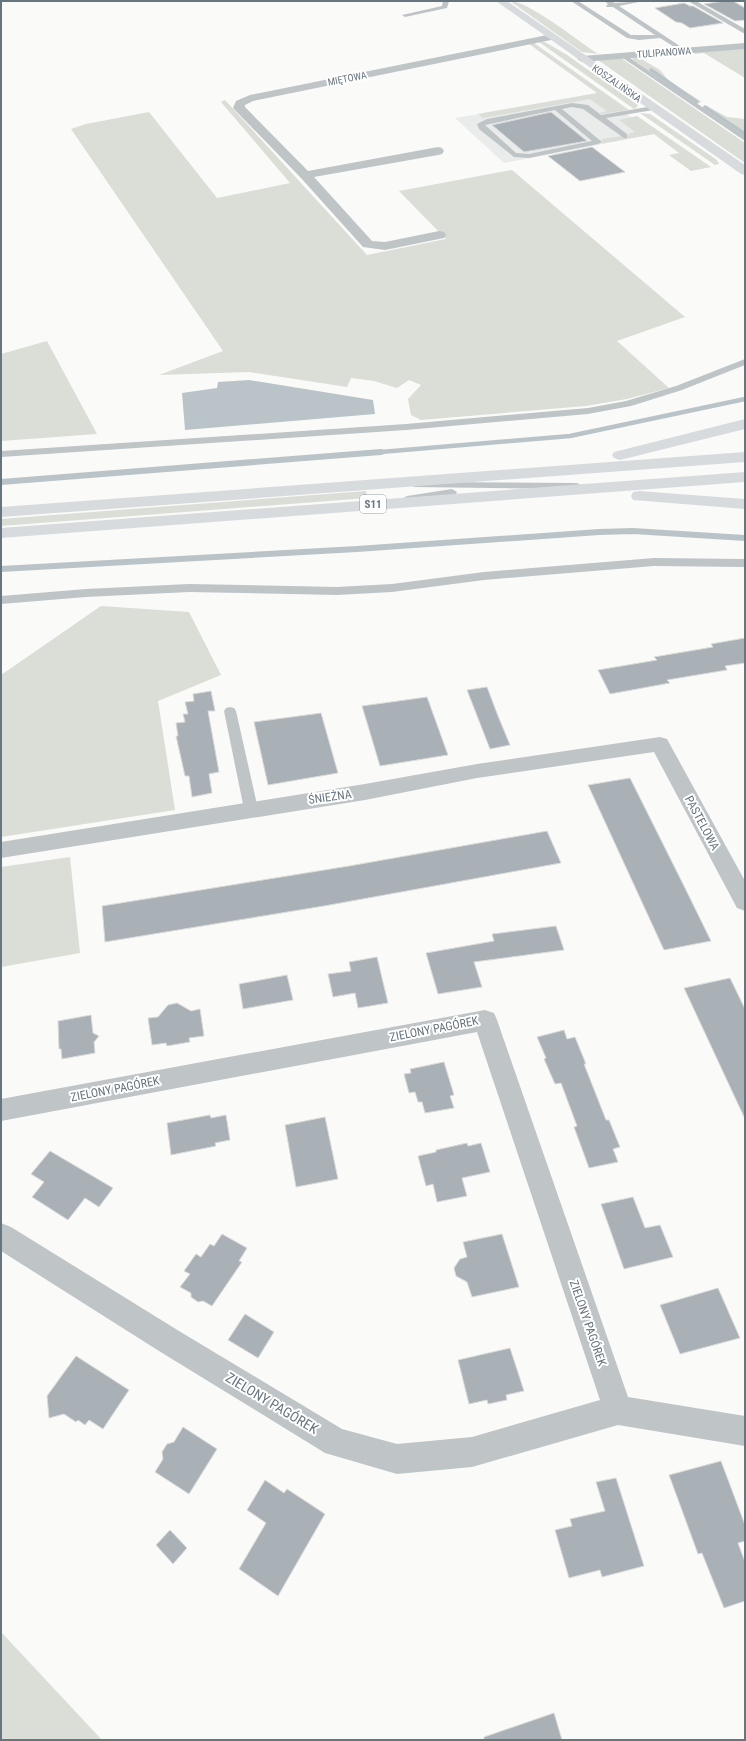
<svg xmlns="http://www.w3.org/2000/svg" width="746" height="1741" font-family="'Roboto Condensed',sans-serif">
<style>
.built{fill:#eaeceb}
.green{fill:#daded7}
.water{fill:#bac4c8}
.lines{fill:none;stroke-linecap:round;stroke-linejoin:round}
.stream-far2{stroke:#bac4c8;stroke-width:3.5}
.stream-far1{stroke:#bac4c8;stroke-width:4.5}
.stream{stroke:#bac4c8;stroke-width:6}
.building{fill:#a9b0b6;stroke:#dbdbda}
.service{fill:#bfc4c7;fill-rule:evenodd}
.minor{fill:#bfc4c7;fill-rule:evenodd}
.secondary{fill:#d8dbde;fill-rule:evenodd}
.motorway{fill:#d8dbde;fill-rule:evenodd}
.labels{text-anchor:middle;stroke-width:4;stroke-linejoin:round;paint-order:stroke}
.far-street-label{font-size:10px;fill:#67757f;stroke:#fff}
.shield{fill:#fff;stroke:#959ea5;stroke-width:1}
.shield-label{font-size:11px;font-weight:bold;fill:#67757f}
.street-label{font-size:12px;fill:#67757f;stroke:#fff}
.near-street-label{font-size:14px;fill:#67757f;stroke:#fff}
</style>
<rect width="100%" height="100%" fill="#fafaf8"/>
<path class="built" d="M598 93 654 134 504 163 455 118Z"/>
<g class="green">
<path d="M510 1C528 1 580 42 598 54L582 52Z"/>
<path d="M539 42H545L567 55 638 105 637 107 634 109Z"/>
<path d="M534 43 629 110 601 114 599 113 607 111 590 99 483 118 478 114 597 93 529 44Z"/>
<path d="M745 48V78L704 53 695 54V53Z"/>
<path d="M632 57H638L660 70 669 81 702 102 696 103 656 77 655 75 633 60Z"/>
<path d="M621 58 745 143V163L598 60Z"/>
<path d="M225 100 367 255 446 239 399 191 512 170 685 317 617 341 669 388 627 399 586 406 421 420 411 415 408 399 421 385 409 380 397 388 374 381 351 378 347 387 249 372 159 375 223 351 71 129 86 124 149 112 217 198 290 183 221 102Z"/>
<path d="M707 106 727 117 745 119V136L702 107Z"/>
<path d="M640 113 650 114 717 160 719 164 715 165Z"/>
<path d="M637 116 711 167 691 171 669 155 679 153 654 134 529 157 603 143 601 141 603 140 602 139 629 135 627 134 635 132 619 120Z"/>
<path d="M47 341 97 434 1 441V354Z"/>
<path d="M366 491 368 498 1 526V519Z"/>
<path d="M101 606 189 612 221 675 158 701 175 810 1 837V675Z"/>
<path d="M70 857 80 953 1 967V867Z"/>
<path d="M1 1632 102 1740H1Z"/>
</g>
<path class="water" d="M249 380 373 400 375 414 185 430 182 393 217 388 218 382Z"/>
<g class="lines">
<g class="stream-far2">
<path d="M651 70 697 102"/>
<path d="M705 107 745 134"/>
</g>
<path class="stream-far1" d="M369 453 570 436 745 399"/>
<g class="stream">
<path d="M1 482 381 452"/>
<path d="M1 569 357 549 599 532 633 531 745 538"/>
</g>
</g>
<g class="building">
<path d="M725 1H733L745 8V20L735 21 704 4Z"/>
<path d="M684 3 690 6H693L723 23 690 28 682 23 676 22 655 8Z"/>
<path d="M551 112 587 141 524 152 492 125Z"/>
<path d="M592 147 625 172 580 181 548 156Z"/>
<path d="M745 638V663L725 666 727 670 667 680 670 683 610 694 598 670 657 660 654 657 713 647 711 644Z"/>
<path d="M487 687 498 716 510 745 490 749 467 690Z"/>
<path d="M211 691 215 711H208L219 772 209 774 212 793 192 797 189 776H185L176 736H178L176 723 185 722 183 714H188L185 702 194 701 193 694Z"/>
<path d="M427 697 448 755 380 766 362 706Z"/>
<path d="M321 713 338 773 268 785 254 722Z"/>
<path d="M630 778 685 888 711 941 664 950 588 785Z"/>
<path d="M547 831 561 863 324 906 105 942 102 906 349 866Z"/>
<path d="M556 926 564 950 474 962 482 987 438 994 426 953 494 941 492 934Z"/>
<path d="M377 957 388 1003 358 1008 355 993 333 997 328 974 351 971 349 962Z"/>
<path d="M287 975 293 1000 243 1009 239 984Z"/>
<path d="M730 978 745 1009V1119L684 988Z"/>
<path d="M177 1003 191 1011 200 1009 204 1036 189 1038 190 1042 167 1046 166 1043 152 1045 148 1018 158 1017 168 1005Z"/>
<path d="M91 1015 93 1033 99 1036 94 1042 95 1053 62 1059 61 1049H59L58 1021Z"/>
<path d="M564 1030 567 1039 575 1037 586 1064H584L606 1120H609L620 1147 613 1149 618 1162 589 1168 574 1127 577 1126 561 1083 555 1084 544 1059 546 1058 537 1037Z"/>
<path d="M444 1062 454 1095 450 1096 454 1108 425 1113 422 1102H418L415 1092 409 1093 404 1074 411 1073 410 1069Z"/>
<path d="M210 1115 211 1118 226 1115 230 1140 215 1143 216 1146 171 1155 167 1123Z"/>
<path d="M325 1117 338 1179 296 1187 285 1125Z"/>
<path d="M467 1143 468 1146 481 1143 490 1172 462 1178 467 1196 437 1202 433 1184 426 1186 418 1156 436 1152V1150Z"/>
<path d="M50 1151 113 1188 99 1207 85 1198 68 1220 32 1197 44 1182 31 1174Z"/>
<path d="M633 1197 645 1228 660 1225 673 1257 624 1269 601 1204Z"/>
<path d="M222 1234 247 1248 239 1261 242 1262 212 1306 203 1301 198 1302 191 1297V1293L180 1287 190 1274 184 1271 196 1254 201 1257 210 1244 214 1246Z"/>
<path d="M502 1234 519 1287 472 1297 467 1282 456 1276 454 1268 460 1259 467 1257 463 1242Z"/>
<path d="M718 1288 740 1338 680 1354 660 1305Z"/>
<path d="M245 1314 274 1332 258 1358 228 1340Z"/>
<path d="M510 1348 524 1391 506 1395 507 1400 488 1404 487 1400 469 1404 458 1360Z"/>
<path d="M76 1356 129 1390 103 1429 89 1420 85 1425 78 1420 76 1422 64 1414 49 1418 47 1396Z"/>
<path d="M183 1427 217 1449 189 1494 155 1472 163 1459 162 1452 167 1444 174 1442Z"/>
<path d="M721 1461 745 1525V1541L738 1543 745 1562V1601L724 1608 702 1553 698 1554 669 1475Z"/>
<path d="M616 1478 644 1566 602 1577 600 1570 569 1578 555 1530 572 1526 570 1519 605 1511 596 1482Z"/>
<path d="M265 1480 284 1493 287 1489 325 1514 278 1596 239 1569 266 1523 247 1510Z"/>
<path d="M170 1530 187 1548 173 1564 156 1545Z"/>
<path d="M554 1713 562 1740H484V1737Z"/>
</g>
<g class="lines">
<g class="service">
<path d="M443 1H449L447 8 405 17 402 15 442 6Z"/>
<path d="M571 1H578L631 35H655L613 7H607L606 6 608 4 604 1H611L615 3 644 1 619 6 686 50 681 51 660 38 639 40 627 38Z"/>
<path d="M688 1H696L745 29V34Z"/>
<path d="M620 54H624L745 136V141L620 56Z"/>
<path d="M572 103 588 105 601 115 653 106 657 108 653 110 606 118 627 134V138H624L583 109 572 107 562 109 602 142 598 144 529 158 514 157 479 129 477 124 487 119ZM555 110 592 141 529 154 516 153 485 125Z"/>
<path d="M745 359V365L682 390 631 406 588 414 406 430 1 457V451L406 424 588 408 626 401 676 386Z"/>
<path d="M418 482 577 483 582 486 577 489 414 487 413 485 414 483Z"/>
<path d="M452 489 457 492 456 494 407 502 402 499 407 496Z"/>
<path d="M654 558 745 559V567L654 566 484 580 392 592 337 595 189 592 86 597 1 604V596L86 589 189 584 337 587 392 584 484 572Z"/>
<path d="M230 707 234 708 236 711 258 809 256 813 251 814 246 813 244 809 224 711 226 708Z"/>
</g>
<g class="minor">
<path d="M552 34 557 37 556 39 253 101 245 105V107L308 171 438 147 442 148 444 151 442 154 438 155 314 177 372 241 385 242 439 231 444 232 446 235 444 238 439 239 385 250 363 247 301 178 233 108 236 101 250 95Z"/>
<path d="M745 43V49L582 62 577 59 582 56Z"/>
<path d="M660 737 667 739 745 881V911L737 908 654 752 477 778 365 800 1 858V842L365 784 477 764Z"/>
<path d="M485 1010 494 1013 497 1020 628 1397 745 1416V1446L618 1425 472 1467 397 1474 325 1453 159 1351 1 1251V1223L11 1227 179 1331 342 1429 397 1444 472 1437 600 1400 477 1032 1 1121V1099Z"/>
</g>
<path class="secondary" d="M496 1H507L745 165V175L741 174Z"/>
<g class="motorway">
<path d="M745 419V429L620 460 614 458 612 455 614 452Z"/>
<path d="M745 452V462L1 517V507Z"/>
<path d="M745 472V482L1 538V528Z"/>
<path d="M639 491 745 499V509L633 500 631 496 633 492Z"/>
</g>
</g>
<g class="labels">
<g class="far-street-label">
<text transform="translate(664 52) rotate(-4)" y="4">TULIPANOWA</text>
<text transform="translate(347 78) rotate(-11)" y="4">MIĘTOWA</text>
<text transform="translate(617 83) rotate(35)" y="4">KOSZALIŃSKA</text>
</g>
<rect class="shield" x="360" y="495" width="26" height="18" rx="3"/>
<g class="shield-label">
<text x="373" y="508">S11</text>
</g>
<g class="street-label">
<text transform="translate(330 797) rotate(-8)" y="4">ŚNIEŻNA</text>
<text transform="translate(702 823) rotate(62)" y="4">PASTELOWA</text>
<text transform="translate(434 1029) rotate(-11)" y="4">ZIELONY PAGÓREK</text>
<text transform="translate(115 1089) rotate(-11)" y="4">ZIELONY PAGÓREK</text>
<text transform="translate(588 1323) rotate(71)" y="4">ZIELONY PAGÓREK</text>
</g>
<g class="near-street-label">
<text transform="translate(272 1403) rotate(31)" y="5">ZIELONY PAGÓREK</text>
</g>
</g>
<rect width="746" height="1741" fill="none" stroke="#67757f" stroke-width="4"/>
</svg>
